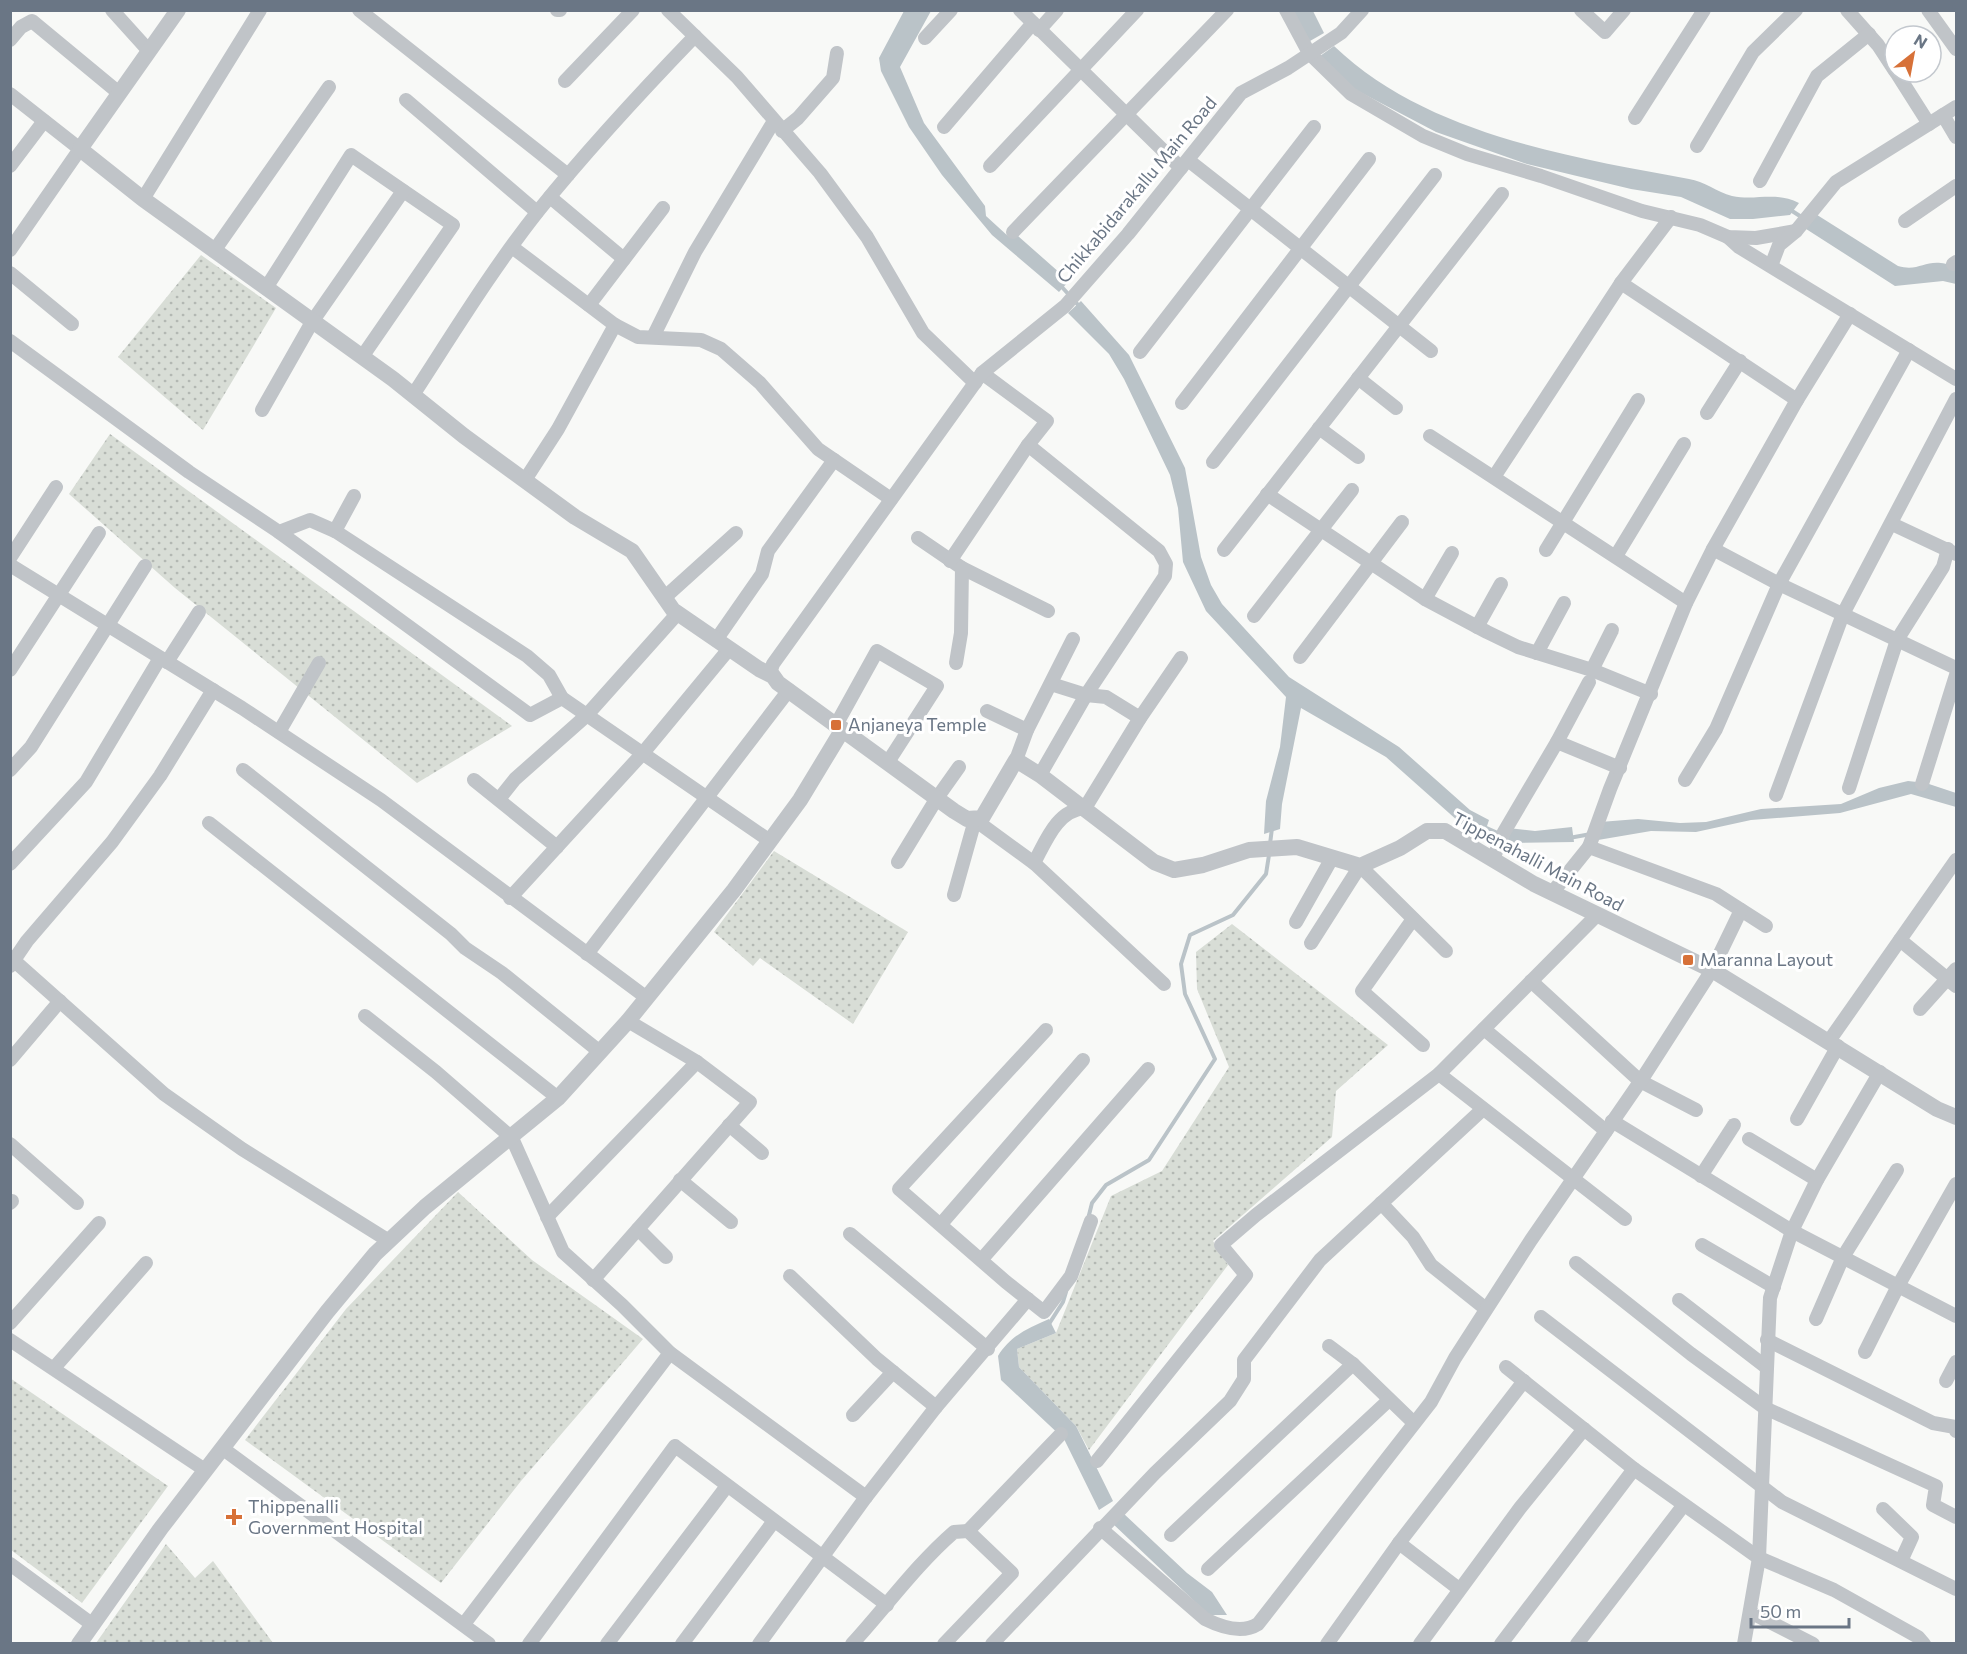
<svg xmlns="http://www.w3.org/2000/svg" width="1967" height="1654" font-family="Commissioner,sans-serif">
<style>
.green{fill:url(#green-dots)}
.water{fill:#bac3c8}
.lines{fill:none;stroke-linecap:round;stroke-linejoin:round}
.stream{stroke:#bac3c8;stroke-width:4}
.minor{stroke:#c0c4c8;stroke-width:14}
.tertiary{stroke:#c0c4c8;stroke-width:16}
.poi-dot{fill:#d77138;stroke:#fff;stroke-width:2}
.labels{text-anchor:middle;stroke-width:6;stroke-linejoin:round;paint-order:stroke}
.street-label{font-size:18px;fill:#6a7685;stroke:#fff}
.poi-label{font-size:18px;fill:#6a7685;stroke:#fff;text-anchor:start}
</style>
<defs>
<pattern id="green-dots" width="8" height="8" patternUnits="userSpaceOnUse" patternTransform="scale(1.5)"><rect width="8" height="8" fill="#d8ddd6"/><path d="M2 2h.1M6 6h.1" fill="none" stroke="#b3b8b3" stroke-width="1.8" stroke-linecap="round"/></pattern>
</defs>
<rect width="100%" height="100%" fill="#f8f9f7"/>
<g class="green">
<path d="M201 255 276 308 203 430 118 357Z"/>
<path d="M110 434 512 726 417 783 175 588 69 494Z"/>
<path d="M774 851 908 932 853 1024 760 958 753 966 714 932Z"/>
<path d="M1232 924 1388 1045 1336 1091 1332 1137 1213 1241 1228 1265 1089 1450 1076 1426 1019 1367 1017 1349 1056 1333 1111 1196 1162 1171 1229 1067 1197 989 1196 952Z"/>
<path d="M458 1192 532 1260 643 1339 521 1481 441 1583 245 1440 346 1309Z"/>
<path d="M10 1378 168 1486 82 1603 11 1550Z"/>
<path d="M166 1544 195 1578 213 1561 273 1643H96Z"/>
</g>
<g class="water">
<path d="M904 11H931L900 67 924 123 985 206 986 216 1009 237 1018 236 1069 281 1059 292 992 235 942 175 909 127 881 71 879 58Z"/>
<path d="M1290 11H1313L1324 33 1310 41Z"/>
<path d="M1334 46C1426 134 1569 157 1689 179 1704 181 1717 192 1732 196 1756 201 1775 191 1799 203L1790 215 1753 219H1730L1681 197 1631 189 1527 164 1436 132 1356 90 1320 56Z"/>
<path d="M1814 213 1898 266C1922 273 1926 255 1956 267V284L1943 281 1895 286 1803 227Z"/>
<path d="M1081 301 1129 355 1185 468 1201 557 1211 585 1222 604 1289 677 1399 747 1470 810 1489 820 1484 835 1467 829 1386 757 1301 708 1282 804 1280 829 1264 834 1266 801 1280 747 1286 697 1206 611 1183 562 1178 508 1170 475 1124 379 1109 354 1068 313Z"/>
<path d="M1908 781 1926 783 1956 793V807L1911 794 1840 813 1751 820 1696 832 1651 831 1598 840 1600 822 1638 819 1680 823 1706 822 1761 809 1841 804 1879 788Z"/>
<path d="M1572 827 1574 842 1503 843 1508 828 1535 831Z"/>
<path d="M1049 1319 1056 1333 1017 1349 1019 1367 1076 1426 1113 1501 1099 1510 1064 1439 1001 1380 998 1356C1010 1336 1028 1328 1049 1319Z"/>
<path d="M1123 1513 1187 1573 1212 1592 1227 1615H1209L1111 1522Z"/>
</g>
<g class="lines">
<g class="stream">
<path d="M1789 209 1803 218"/>
<path d="M1061 286 1080 307"/>
<path d="M1482 826 1500 834"/>
<path d="M1569 838 1591 834"/>
<path d="M1270 844 1272 828"/>
<path d="M1088 1219 1092 1203 1106 1185 1149 1160 1215 1059 1185 994 1181 964 1190 935 1233 915 1266 874 1269 855"/>
<path d="M1049 1324 1063 1302 1066 1292"/>
</g>
<g class="minor">
<path d="M112 10 149 51"/>
<path d="M359 10 568 175"/>
<path d="M557 10H560"/>
<path d="M668 10 737 77 820 173 867 237 923 333 975 383"/>
<path d="M1020 10 1181 168"/>
<path d="M1286 10 1309 53 1351 94 1423 136 1467 154 1541 176 1642 211 1700 225 1728 237 1756 238 1796 231"/>
<path d="M1581 10 1605 32 1624 10"/>
<path d="M1847 10 1878 45 1895 71"/>
<path d="M1928 10 1956 49"/>
<path d="M1039 30 1057 10"/>
<path d="M925 38 951 10"/>
<path d="M10 40 21 27 32 21 119 93"/>
<path d="M1896 72 1929 124"/>
<path d="M565 81 633 10"/>
<path d="M10 94 80 149 10 250"/>
<path d="M406 100 537 212"/>
<path d="M1943 115 1956 137"/>
<path d="M1635 118 1704 10"/>
<path d="M944 127 1033 23"/>
<path d="M782 131 798 118 833 78 837 53"/>
<path d="M1697 146 1753 52 1796 10"/>
<path d="M1188 160 1431 351"/>
<path d="M10 166 44 121"/>
<path d="M990 166 1137 10"/>
<path d="M1760 181 1817 76 1869 34"/>
<path d="M550 197 624 259"/>
<path d="M143 199 260 10"/>
<path d="M1905 221 1956 186"/>
<path d="M1013 232 1227 10"/>
<path d="M1728 237 1739 247 1956 379"/>
<path d="M512 247 615 325 638 337 701 340 721 349 760 383 818 449 891 499"/>
<path d="M214 251 329 87"/>
<path d="M1953 264 1956 262"/>
<path d="M1771 266 1779 245 1796 231 1836 182 1956 107"/>
<path d="M10 273 72 324"/>
<path d="M1621 283 1797 400"/>
<path d="M266 288 351 155 453 225 362 357"/>
<path d="M589 305 663 208"/>
<path d="M653 337 695 252 774 121"/>
<path d="M10 341 189 472 279 532 310 520 335 531 527 656 549 675 562 698 770 841"/>
<path d="M1140 352 1314 127"/>
<path d="M1358 378 1396 408"/>
<path d="M413 395C454 332 493 268 539 210 588 149 641 92 695 36"/>
<path d="M1182 403 1369 159"/>
<path d="M262 410 312 322 403 191"/>
<path d="M1707 413 1740 361"/>
<path d="M1319 428 1358 457"/>
<path d="M1430 436 1686 603"/>
<path d="M1028 445 1159 551 1166 564 1165 576 1086 695 1040 775"/>
<path d="M1213 462 1435 175"/>
<path d="M1494 477 1621 283 1671 217"/>
<path d="M525 480 558 429 615 325"/>
<path d="M1267 494 1425 599 1487 632 1518 647 1592 670 1651 694"/>
<path d="M1892 524 1956 554"/>
<path d="M335 531 354 496"/>
<path d="M279 532 530 715 562 698"/>
<path d="M918 538 962 568 1048 611"/>
<path d="M1713 549 1779 584 1956 668"/>
<path d="M1224 550 1502 194"/>
<path d="M1546 550 1638 400"/>
<path d="M1616 556 1684 444"/>
<path d="M10 558 56 487"/>
<path d="M950 561 1028 445 1047 421 982 373"/>
<path d="M10 565 242 708 381 800 647 998"/>
<path d="M664 598 736 533"/>
<path d="M1425 599 1452 553"/>
<path d="M1254 616 1352 490"/>
<path d="M1477 627 1501 584"/>
<path d="M716 640 762 574 768 551 834 460"/>
<path d="M1537 653 1564 603"/>
<path d="M1300 657 1402 522"/>
<path d="M167 662 199 612"/>
<path d="M956 663 961 633 962 568"/>
<path d="M10 670 99 533"/>
<path d="M1592 670 1612 630"/>
<path d="M773 676 771 670 773 664 982 373 1065 306 1128 234 1241 93 1288 68 1341 33 1362 10"/>
<path d="M1051 684 1086 695 1106 697 1140 718"/>
<path d="M987 711 1027 730"/>
<path d="M836 725 877 651 937 686 888 762"/>
<path d="M279 732 319 663"/>
<path d="M1557 742 1589 682"/>
<path d="M1016 760 1027 730 1073 639"/>
<path d="M10 770 31 747 145 566"/>
<path d="M243 770 451 934 465 948 502 973 600 1052"/>
<path d="M474 780 557 847"/>
<path d="M1685 780 1716 729 1779 584 1909 350"/>
<path d="M1922 784 1956 675"/>
<path d="M1849 788 1897 640 1943 567 1948 549"/>
<path d="M1776 795 1843 614 1956 399"/>
<path d="M499 799 515 779 586 716 678 613"/>
<path d="M209 823 558 1098"/>
<path d="M1589 847 1610 789 1686 603 1713 549 1797 400 1850 314"/>
<path d="M1493 859 1504 832 1557 742 1620 768"/>
<path d="M898 862 937 798 959 767"/>
<path d="M1034 863C1046 841 1057 810 1085 808L1140 718 1181 658"/>
<path d="M10 864 86 782 160 658"/>
<path d="M1552 893 1589 847 1716 894 1766 926"/>
<path d="M954 895 975 820 1034 863 1164 984"/>
<path d="M510 898 643 753 729 649"/>
<path d="M1413 919 1362 991 1423 1045"/>
<path d="M1296 922 1332 858"/>
<path d="M1900 940 1956 986"/>
<path d="M1311 943 1360 866 1446 951"/>
<path d="M587 954 789 690"/>
<path d="M10 957 164 1094 242 1149 389 1241"/>
<path d="M10 966 27 941 112 842 160 776 213 690"/>
<path d="M1531 981 1640 1081 1696 1110"/>
<path d="M1920 1009 1956 969"/>
<path d="M365 1016 436 1072 512 1138 563 1252 622 1305 670 1353 866 1497"/>
<path d="M1484 1029 1606 1131"/>
<path d="M1046 1030 899 1189 1006 1282 1044 1312 1071 1276 1091 1221"/>
<path d="M1829 1041 1956 860"/>
<path d="M10 1060 60 1001"/>
<path d="M1439 1074 1625 1219"/>
<path d="M1797 1119 1838 1046"/>
<path d="M1612 1121 1792 1231 1956 1316"/>
<path d="M729 1125 762 1153"/>
<path d="M1749 1139 1817 1180"/>
<path d="M10 1144 77 1203"/>
<path d="M1701 1176 1734 1125"/>
<path d="M680 1180 731 1222"/>
<path d="M10 1203 12 1201"/>
<path d="M1381 1203 1413 1237 1431 1265 1486 1309"/>
<path d="M547 1217 697 1062"/>
<path d="M941 1224 1083 1060"/>
<path d="M638 1229 666 1257"/>
<path d="M850 1234 988 1349"/>
<path d="M1702 1245 1774 1287"/>
<path d="M982 1259 1148 1069"/>
<path d="M1576 1263 1691 1354 1765 1408 1936 1486 1933 1505 1956 1517"/>
<path d="M790 1276 877 1359 936 1407"/>
<path d="M593 1280 750 1102 697 1062 628 1021"/>
<path d="M1679 1300 1766 1367"/>
<path d="M1541 1317 1782 1502 1956 1589"/>
<path d="M1816 1319 1843 1257 1897 1170"/>
<path d="M10 1323 99 1223"/>
<path d="M10 1340 205 1470"/>
<path d="M1767 1340 1933 1423 1955 1427 1956 1431"/>
<path d="M1329 1346 1353 1364 1414 1423"/>
<path d="M1865 1352 1898 1286 1956 1184"/>
<path d="M1506 1367 1634 1469 1759 1558 1834 1590 1918 1637 1924 1644"/>
<path d="M54 1368 146 1263"/>
<path d="M1946 1381 1956 1362"/>
<path d="M853 1415 893 1372"/>
<path d="M222 1448 489 1644"/>
<path d="M1097 1461 1246 1275 1221 1245 1256 1215 1439 1074 1596 916"/>
<path d="M1883 1509 1912 1537 1901 1561"/>
<path d="M1100 1528 1205 1619C1221 1627 1242 1634 1258 1624L1431 1402 1455 1358 1531 1240 1644 1076 1712 970 1741 910"/>
<path d="M968 1531 1061 1434"/>
<path d="M1171 1535 1353 1364"/>
<path d="M1399 1543 1459 1589"/>
<path d="M10 1564 93 1625"/>
<path d="M1208 1569 1389 1400"/>
<path d="M1750 1612 1813 1644"/>
<path d="M464 1624 670 1353"/>
<path d="M529 1644 675 1446 887 1605"/>
<path d="M607 1644 727 1486"/>
<path d="M682 1644 774 1521"/>
<path d="M759 1644 866 1497 936 1407 1028 1299"/>
<path d="M852 1644C886 1607 916 1565 954 1532L968 1531 1012 1573 944 1644"/>
<path d="M992 1644 1155 1473 1230 1401 1244 1379V1360L1320 1260 1483 1109"/>
<path d="M1327 1644 1399 1543 1524 1381"/>
<path d="M1420 1644 1520 1508 1584 1429"/>
<path d="M1501 1644 1634 1469"/>
<path d="M1577 1644 1683 1506"/>
<path d="M1744 1644 1759 1558 1770 1298 1792 1231 1817 1180 1880 1072"/>
</g>
<g class="tertiary">
<path d="M178 10 80 149 143 199 393 379 464 436 575 517 632 551 673 610 759 669 773 676 778 683 954 811 967 819 982 818 1016 760 1040 775 1154 862 1174 870 1203 865 1249 850 1297 847 1360 866 1400 848 1427 831H1445L1534 884 1712 970 1937 1109 1956 1117"/>
<path d="M79 1644 161 1528 327 1312 375 1254 425 1207 558 1098 628 1021 734 890 800 800 843 729"/>
</g>
</g>
<g class="poi-dot">
<rect x="830" y="719" width="12" height="12" rx="3"/>
<rect x="1682" y="954" width="12" height="12" rx="3"/>
<path d="M231 1508h6v6h6v6h-6v6h-6v-6h-6v-6h6z"/>
</g>
<g class="labels">
<g class="street-label">
<text transform="translate(1137 190) rotate(-50)" y="6">Chikkabidarakallu Main Road</text>
<text transform="translate(1538 862) rotate(28)" y="6">Tippenahalli Main Road</text>
</g>
<g class="poi-label">
<text x="848" y="731">Anjaneya Temple</text>
<text x="1700" y="966">Maranna Layout</text>
<text x="248" y="1513">Thippenalli<tspan x="248" dy="21">Government Hospital</tspan></text>
</g>
</g>
<rect width="1967" height="1654" fill="none" stroke="#6a7685" stroke-width="24"/>
<g transform="translate(1913 54) rotate(31)"><circle r="28" fill="#ffffff" stroke="#c3c8ce" stroke-width="1.5"/>
<path d="M0-4.5L10 22L0 15L-10 22Z" fill="#d77138"/>
<text y="-9" font-size="16" font-weight="bold" text-anchor="middle" fill="#6a7685">N</text>
</g>
<path d="M1751 1618v9h98v-9" fill="none" stroke="#6a7685" stroke-width="3"/>
<text x="1760" y="1618" font-size="18" fill="#6a7685" stroke="#ffffff" stroke-width="4.5" paint-order="stroke">50 m</text>
</svg>
